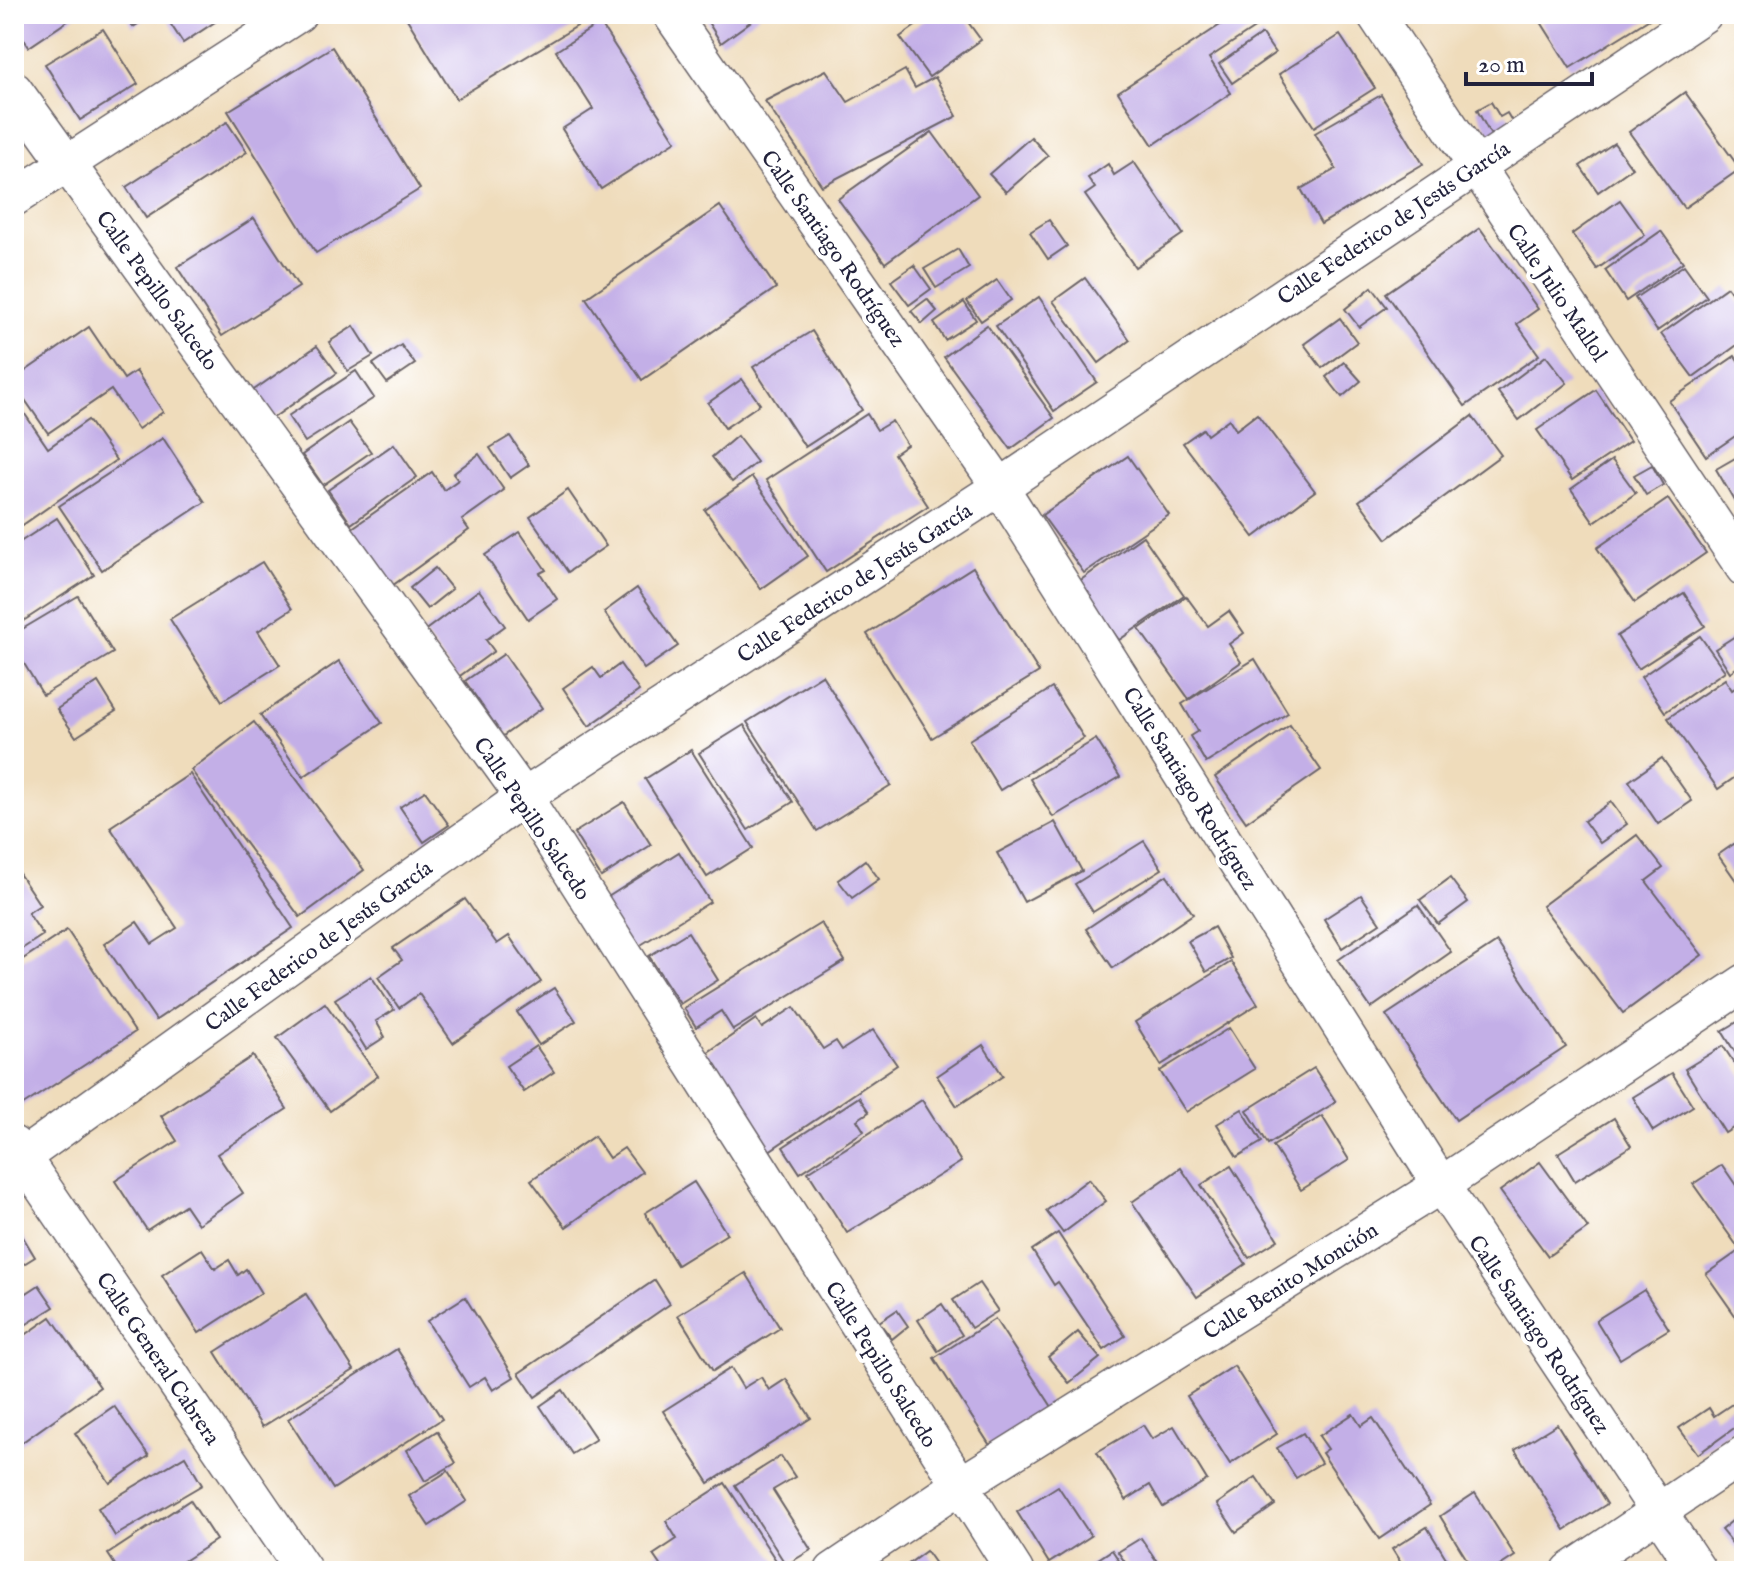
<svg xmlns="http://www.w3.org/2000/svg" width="1758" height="1585" font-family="'IM FELL English',serif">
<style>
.building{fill:#c3afe7}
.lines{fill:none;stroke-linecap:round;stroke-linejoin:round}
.minor-casing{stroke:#6a6368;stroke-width:39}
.minor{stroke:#fff;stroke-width:36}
.labels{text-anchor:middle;stroke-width:8;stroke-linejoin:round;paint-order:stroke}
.street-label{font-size:22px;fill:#22223b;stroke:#fff}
</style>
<rect width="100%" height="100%" fill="#fff"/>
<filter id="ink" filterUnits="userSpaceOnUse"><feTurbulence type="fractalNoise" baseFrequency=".0125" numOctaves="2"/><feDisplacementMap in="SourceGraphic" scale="16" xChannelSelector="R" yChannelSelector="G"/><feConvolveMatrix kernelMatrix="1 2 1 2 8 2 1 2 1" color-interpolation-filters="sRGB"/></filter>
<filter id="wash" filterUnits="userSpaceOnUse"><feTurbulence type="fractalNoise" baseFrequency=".006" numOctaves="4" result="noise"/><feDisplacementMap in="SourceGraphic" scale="32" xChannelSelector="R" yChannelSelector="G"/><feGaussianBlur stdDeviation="1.8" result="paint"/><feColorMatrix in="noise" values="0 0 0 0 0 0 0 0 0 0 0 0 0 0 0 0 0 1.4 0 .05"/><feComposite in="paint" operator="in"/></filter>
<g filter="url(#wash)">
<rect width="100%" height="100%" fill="#efdcbb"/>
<g id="blocks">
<g class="building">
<path d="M14 14H78L29 47 14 24Z"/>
<path d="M125 14H154L133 27Z"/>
<path d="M164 14H227L183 43Z"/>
<path d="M404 14H597L456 99Z"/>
<path d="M703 14H761L721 43Z"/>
<path d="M932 14H962L981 40 929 77 900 37Z"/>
<path d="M1237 14H1260L1265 21 1209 58 1231 93 1153 145 1118 92Z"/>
<path d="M1553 14H1648L1651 18 1570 68 1541 22Z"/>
<path d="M600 23 676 141 601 189 562 129 593 109 556 51Z"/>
<path d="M103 29 138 84 80 120 45 64Z"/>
<path d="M1262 34 1275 53 1232 83 1219 64Z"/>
<path d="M1340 35 1375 88 1314 127 1279 74Z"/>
<path d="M332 47 420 189 316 253 228 111Z"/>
<path d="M826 70 848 102 905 70 915 88 935 77 957 116 822 186 765 101Z"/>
<path d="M1685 92 1740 169 1684 208 1629 132Z"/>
<path d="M1381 95 1423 164 1321 224 1301 189 1336 169 1315 133Z"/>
<path d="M1491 102 1500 117 1507 113 1516 128 1494 141 1477 110Z"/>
<path d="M227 122 247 152 146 218 126 187Z"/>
<path d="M932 132 978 195 885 263 838 199Z"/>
<path d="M1031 137 1048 156 1006 192 989 174Z"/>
<path d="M1614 143 1632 168 1598 192 1580 166Z"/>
<path d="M1134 162 1183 234 1135 267 1085 195 1095 188 1088 178 1108 164 1114 175Z"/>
<path d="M1620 200 1645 235 1597 269 1572 234Z"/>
<path d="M720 206 776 288 642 380 586 298Z"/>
<path d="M254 218 299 287 222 336 177 267Z"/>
<path d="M1049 220 1067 246 1048 259 1030 232Z"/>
<path d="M1480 228 1538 309 1517 324 1539 355 1465 406 1386 293Z"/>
<path d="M1661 231 1683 262 1626 301 1605 270Z"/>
<path d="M958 249 969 268 936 288 924 269Z"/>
<path d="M914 265 931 289 909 305 891 281Z"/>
<path d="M1684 265 1707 297 1657 331 1635 298Z"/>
<path d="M1085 278 1130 340 1099 363 1053 301Z"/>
<path d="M997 280 1011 300 981 321 967 301Z"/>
<path d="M1372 287 1387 307 1359 327 1345 309Z"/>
<path d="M1727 287 1744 310V340L1693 377 1661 334Z"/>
<path d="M1039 297 1097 382 1054 411 996 326Z"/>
<path d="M927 299 937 311 922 324 911 311Z"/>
<path d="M964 302 976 320 945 340 934 323Z"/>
<path d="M1340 318 1357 342 1322 368 1304 344Z"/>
<path d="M987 325 1054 418 1011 449 944 357Z"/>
<path d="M354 326 373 356 348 371 329 342Z"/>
<path d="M89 327 124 379 136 371 163 412 138 429 111 390 48 433 14 384V379Z"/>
<path d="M812 331 862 410 805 447 753 367Z"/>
<path d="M401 345 415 364 387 383 373 364Z"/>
<path d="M317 346 337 373 270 420 251 392Z"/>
<path d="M1546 356 1567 383 1519 420 1498 392Z"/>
<path d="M1735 356 1744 369V430L1706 456 1669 401Z"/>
<path d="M1344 362 1361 381 1342 397 1326 377Z"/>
<path d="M356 371 374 398 305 442 288 416Z"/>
<path d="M742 379 760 404 725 428 708 403Z"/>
<path d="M1596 390 1630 441 1572 480 1537 430Z"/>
<path d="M14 398 48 448 88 420 116 460 14 531Z"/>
<path d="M867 414 877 430 892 421 907 445 894 454 928 506 826 572 766 480Z"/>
<path d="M1257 414 1315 491 1254 537 1183 443 1203 429 1207 435 1229 419 1236 430Z"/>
<path d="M1472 416 1501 455 1387 539 1359 501Z"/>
<path d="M349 422 371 452 323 485 302 455Z"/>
<path d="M510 436 529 465 510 478 490 448Z"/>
<path d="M737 436 757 462 732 482 712 457Z"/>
<path d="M163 438 205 502 102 570 59 506Z"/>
<path d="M394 444 417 477 351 524 328 490Z"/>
<path d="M1744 453V517L1716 469Z"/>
<path d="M479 454 504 490 462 520 469 530 389 588 348 531 432 472 444 490 458 480 453 474Z"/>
<path d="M1128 456 1169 515 1084 573 1042 515Z"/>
<path d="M1612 460 1636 493 1594 522 1571 489Z"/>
<path d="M1652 465 1663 485 1646 495 1634 475Z"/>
<path d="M752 477 808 556 761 589 705 510Z"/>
<path d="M568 490 606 546 568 572 530 517Z"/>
<path d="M1668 499 1706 553 1635 602 1597 548Z"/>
<path d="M57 518 94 575 14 627V546Z"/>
<path d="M520 532 546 570 540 573 557 599 528 619 485 555Z"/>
<path d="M1143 536 1184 595 1119 640 1078 582Z"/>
<path d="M262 562 292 609 258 631 280 665 222 701 170 619Z"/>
<path d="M973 567 1039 672 932 738 867 634Z"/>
<path d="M435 568 452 589 427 609 410 588Z"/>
<path d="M637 588 678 646 644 669 604 612Z"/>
<path d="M479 590 505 626 486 640 494 651 457 678 423 632Z"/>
<path d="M1684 593 1705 626 1638 669 1617 636Z"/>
<path d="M78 596 113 653 43 695 14 647V634Z"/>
<path d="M1186 596 1208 626 1229 611 1244 633 1229 644 1241 662 1189 699 1139 629Z"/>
<path d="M1743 631 1744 663 1730 672 1715 649Z"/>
<path d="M1700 636 1725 671 1665 712 1641 677Z"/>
<path d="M504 654 542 708 503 736 465 681Z"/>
<path d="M1255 659 1288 713 1206 763 1190 736 1198 731 1182 704Z"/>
<path d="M339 661 382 723 303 777 260 715Z"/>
<path d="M620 664 639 691 589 726 563 688 593 667 601 678Z"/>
<path d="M822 675 891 785 817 831 747 722Z"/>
<path d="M1725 679 1732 690 1744 682V771L1718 789 1668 718Z"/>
<path d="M98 682 116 711 76 737 57 709Z"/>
<path d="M1052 688 1084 738 1000 790 969 740Z"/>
<path d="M254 722 364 870 300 917 191 770Z"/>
<path d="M744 725 793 802 748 830 699 753Z"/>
<path d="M1290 725 1321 770 1246 822 1215 777Z"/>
<path d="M1096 739 1120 777 1053 817 1030 779Z"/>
<path d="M691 750 753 848 707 877 645 779Z"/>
<path d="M1662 758 1692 801 1658 824 1629 781Z"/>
<path d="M190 774 293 928 156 1020 104 944 137 922 152 944 177 928 110 827Z"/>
<path d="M425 791 449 825 424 842 400 807Z"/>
<path d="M624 802 651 845 601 877 574 833Z"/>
<path d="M1611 802 1627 824 1600 843 1584 821Z"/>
<path d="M1055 822 1082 871 1024 902 997 853Z"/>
<path d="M1637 835 1663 868 1646 881 1702 955 1623 1013 1542 906Z"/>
<path d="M1744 837V892L1718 855Z"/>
<path d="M1144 841 1162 869 1093 912 1075 884Z"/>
<path d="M679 852 710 902 631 951 600 902Z"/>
<path d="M865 860 879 879 852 898 838 880Z"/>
<path d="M18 872 40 905 28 913 43 935 14 954V874Z"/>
<path d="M1167 875 1193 914 1113 968 1086 929Z"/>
<path d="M1450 878 1468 902 1438 924 1420 900Z"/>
<path d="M1361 895 1380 923 1342 948 1324 919Z"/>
<path d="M465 899 497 944 509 936 541 982 453 1043 419 994 399 1008 378 977 402 960 393 948Z"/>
<path d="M1418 905 1451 952 1371 1008 1338 960Z"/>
<path d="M821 923 845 961 733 1030 721 1011 696 1027 684 1008Z"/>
<path d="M1214 927 1231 958 1206 972 1188 941Z"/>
<path d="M67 930 135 1032 14 1111V965Z"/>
<path d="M688 932 718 980 680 1004 649 956Z"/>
<path d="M1497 942 1566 1047 1456 1120 1386 1015Z"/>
<path d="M1231 962 1258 1004 1161 1065 1135 1022Z"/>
<path d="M371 976 394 1010 376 1021 385 1037 366 1049 335 999Z"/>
<path d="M554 988 576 1021 539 1045 517 1012Z"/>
<path d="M325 1003 378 1076 330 1111 277 1038Z"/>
<path d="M794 1007 823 1049 836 1041 842 1050 873 1030 897 1065 766 1153 701 1057 756 1019 762 1028Z"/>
<path d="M1744 1018V1067L1722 1031Z"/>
<path d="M1229 1028 1255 1069 1186 1112 1160 1071Z"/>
<path d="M983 1045 1003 1076 957 1106 937 1076Z"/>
<path d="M536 1046 554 1072 524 1092 506 1066Z"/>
<path d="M1723 1046 1744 1078V1121L1725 1133 1685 1069Z"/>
<path d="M253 1056 287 1109 217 1154 243 1193 198 1224 185 1205 147 1230 115 1181 177 1141 161 1116Z"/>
<path d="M1314 1068 1336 1102 1268 1144 1247 1110Z"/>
<path d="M1672 1073 1693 1106 1653 1131 1633 1097Z"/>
<path d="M859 1097 869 1112 857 1120 864 1131 800 1173 783 1147Z"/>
<path d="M922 1100 961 1162 847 1233 808 1172Z"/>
<path d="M1242 1109 1262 1142 1237 1157 1217 1124Z"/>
<path d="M1322 1116 1349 1160 1301 1190 1273 1146Z"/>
<path d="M1614 1118 1631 1146 1575 1181 1558 1153Z"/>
<path d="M594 1136 609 1158 624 1148 642 1172 566 1227 531 1180Z"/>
<path d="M1540 1162 1588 1228 1548 1256 1500 1191Z"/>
<path d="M1722 1165 1744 1197V1328L1706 1274 1740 1250 1693 1184Z"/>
<path d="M1231 1166 1278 1240 1249 1258 1201 1185Z"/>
<path d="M1181 1168 1246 1264 1197 1297 1132 1202Z"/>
<path d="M1089 1179 1106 1201 1063 1233 1046 1211Z"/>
<path d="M694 1182 727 1234 677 1265 645 1213Z"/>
<path d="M14 1222 35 1257 14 1270Z"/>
<path d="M1058 1233 1125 1336 1104 1350 1058 1282 1054 1285 1032 1250Z"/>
<path d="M202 1249 215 1269 229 1260 238 1275 246 1269 261 1293 199 1333 162 1275Z"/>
<path d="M746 1273 780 1328 713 1371 678 1315Z"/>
<path d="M14 1277 25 1294 39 1285 54 1307 14 1332Z"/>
<path d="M655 1280 670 1304 535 1397 519 1373Z"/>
<path d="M979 1283 998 1311 971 1328 953 1300Z"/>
<path d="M1644 1290 1669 1329 1620 1359 1596 1320Z"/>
<path d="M306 1294 354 1370 262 1427 215 1352Z"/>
<path d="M465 1297 514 1377 493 1390 485 1377 469 1387 427 1321Z"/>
<path d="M942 1304 962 1335 938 1351 918 1320Z"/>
<path d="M897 1310 908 1326 892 1339 879 1322Z"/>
<path d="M51 1317 100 1387 14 1448V1343Z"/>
<path d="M995 1319 1052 1407 991 1447 934 1358Z"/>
<path d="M1078 1332 1100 1358 1069 1383 1048 1357Z"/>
<path d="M397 1349 442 1419 333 1489 288 1419Z"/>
<path d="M1234 1366 1277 1434 1230 1464 1187 1396Z"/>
<path d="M731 1368 743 1388 761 1377 769 1390 786 1379 811 1418 709 1483 663 1411Z"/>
<path d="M563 1390 596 1439 572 1454 540 1406Z"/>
<path d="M1732 1404 1744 1421 1698 1454 1679 1428 1709 1408 1714 1416Z"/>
<path d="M114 1406 149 1456 110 1483 75 1433Z"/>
<path d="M1353 1414 1361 1426 1373 1418 1430 1505 1379 1539 1322 1453 1328 1449 1319 1436Z"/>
<path d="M1557 1424 1607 1504 1565 1530 1515 1450Z"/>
<path d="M1143 1425 1152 1439 1174 1426 1207 1480 1163 1507 1150 1485 1126 1500 1097 1452Z"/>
<path d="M437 1431 456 1463 425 1481 407 1450Z"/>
<path d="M1303 1433 1321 1463 1296 1478 1277 1448Z"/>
<path d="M185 1456 202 1485 115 1536 98 1508Z"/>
<path d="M781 1456 795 1477 773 1490 811 1550 786 1565 735 1485Z"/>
<path d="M448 1471 467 1501 429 1526 409 1496Z"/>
<path d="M1256 1477 1275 1505 1236 1532 1217 1504Z"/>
<path d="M725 1483 783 1571H664L653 1555 677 1539 666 1521Z"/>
<path d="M1058 1486 1091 1536 1049 1563 1017 1512Z"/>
<path d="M1475 1493 1515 1556 1492 1571H1474L1440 1516Z"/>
<path d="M190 1500 216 1540 168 1571H119L108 1554Z"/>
<path d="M1744 1511V1558L1721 1530Z"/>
<path d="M1427 1527 1454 1571H1406L1392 1549Z"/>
<path d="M1141 1538 1162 1569 1160 1571H1131L1118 1552Z"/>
<path d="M1112 1550 1126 1571H1080Z"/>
<path d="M926 1551 940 1571H899Z"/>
</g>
</g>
</g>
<g filter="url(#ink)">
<use href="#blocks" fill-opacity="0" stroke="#6a6368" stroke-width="2"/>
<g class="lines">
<defs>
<g id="minor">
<path d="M671 14 1000 487 1441 1185 1698 1571"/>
<path d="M1375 14 1744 568"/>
<path d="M14 90 524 797 1015 1571"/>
<path d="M14 198 298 14"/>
<path d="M14 1145 304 1571"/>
<path d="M14 1163 524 797 1000 487 1704 14"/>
<path d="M833 1571 959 1486 1441 1185 1744 983"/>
<path d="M1570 1571 1744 1454"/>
</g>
</defs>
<use href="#minor" class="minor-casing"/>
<use href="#minor" class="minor"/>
</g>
</g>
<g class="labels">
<g class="street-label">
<text transform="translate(1393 222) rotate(-34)" y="8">Calle Federico de Jesús García</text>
<text transform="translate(834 248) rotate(55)" y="8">Calle Santiago Rodríguez</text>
<text transform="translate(158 290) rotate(54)" y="8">Calle Pepillo Salcedo</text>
<text transform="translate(1558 292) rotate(56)" y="8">Calle Julio Mallol</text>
<text transform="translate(854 582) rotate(-33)" y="8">Calle Federico de Jesús García</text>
<text transform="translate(1191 788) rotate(58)" y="8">Calle Santiago Rodríguez</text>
<text transform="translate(533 818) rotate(56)" y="8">Calle Pepillo Salcedo</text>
<text transform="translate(318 945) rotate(-36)" y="8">Calle Federico de Jesús García</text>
<text transform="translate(1290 1280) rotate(-32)" y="8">Calle Benito Monción</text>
<text transform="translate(1540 1334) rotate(56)" y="8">Calle Santiago Rodríguez</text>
<text transform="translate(159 1358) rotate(56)" y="8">Calle General Cabrera</text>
<text transform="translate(882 1364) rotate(58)" y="8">Calle Pepillo Salcedo</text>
</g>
</g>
<rect width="1758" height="1585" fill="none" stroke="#fff" stroke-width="48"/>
<path d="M1466 72v12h126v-12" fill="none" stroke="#22223b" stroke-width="4"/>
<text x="1478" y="72" font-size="24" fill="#22223b" stroke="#ffffff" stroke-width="6" paint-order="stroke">20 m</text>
</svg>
